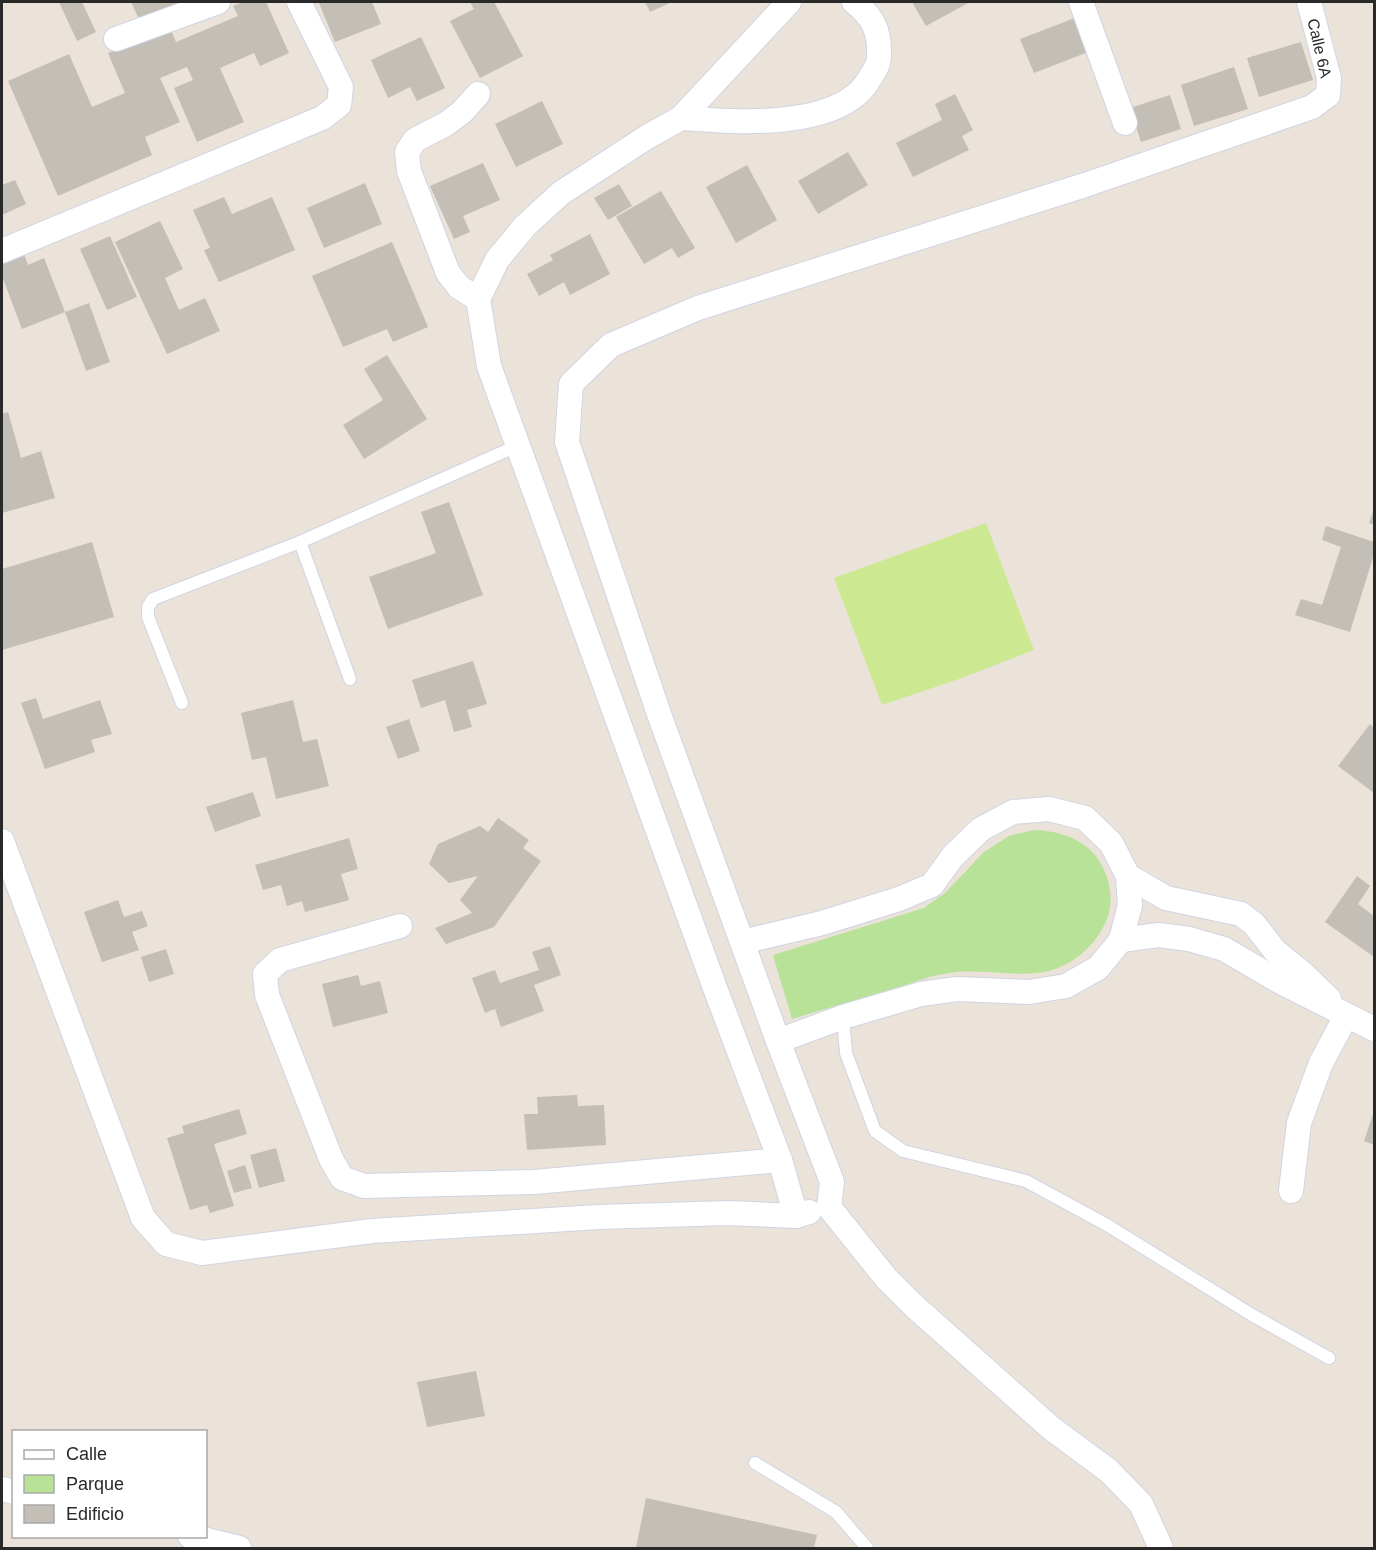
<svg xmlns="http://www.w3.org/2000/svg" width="1376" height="1550" font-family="Arial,sans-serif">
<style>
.green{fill:#b7e297}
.pitch{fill:#cce992}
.building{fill:#c3beb6}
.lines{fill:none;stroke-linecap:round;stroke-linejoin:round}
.lane-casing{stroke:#d0d5e2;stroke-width:14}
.street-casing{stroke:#d0d5e2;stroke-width:26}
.lane{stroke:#fff;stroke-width:12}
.street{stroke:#fff;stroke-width:24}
.labels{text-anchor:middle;stroke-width:6;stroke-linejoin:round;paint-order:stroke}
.street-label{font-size:16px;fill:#292929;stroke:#fff}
</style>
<rect width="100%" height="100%" fill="#ebe2da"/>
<path class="green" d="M1034 830C1057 831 1080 837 1095 855 1109 873 1115 898 1107 919 1101 934 1092 945 1080 955 1039 988 997 966 949 973 931 975 913 983 896 988 862 998 827 1008 792 1019L773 955 924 908 945 893 984 852 1009 836Z"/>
<path class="pitch" d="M986 523 1034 650 959 679 882 705 834 578Z"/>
<g class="building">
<path d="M59 2H82L96 32 77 41Z"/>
<path d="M131 2H180L139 19Z"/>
<path d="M243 2H266L289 53 260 66 254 53 220 68 244 122 197 142 174 88 193 80 187 67 160 78 180 122 145 137 152 155 58 196 8 81 69 54 92 107 125 93 108 53 169 26 176 42 238 16 233 6Z"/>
<path d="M323 2H372L381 24 335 42 319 3Z"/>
<path d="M470 2H494L523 56 480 78 450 21 474 9Z"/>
<path d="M645 2H672L650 12Z"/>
<path d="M912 2H970L926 26Z"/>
<path d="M1075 18 1088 52 1034 73 1020 39Z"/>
<path d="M421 37 445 88 417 101 410 87 388 98 371 60Z"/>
<path d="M1301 42 1313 80 1259 97 1247 58Z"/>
<path d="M1234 67 1248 109 1194 126 1181 85Z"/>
<path d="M955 94 973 130 962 136 969 150 913 177 896 143 942 120 935 104Z"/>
<path d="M1170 95 1181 129 1141 142 1130 108Z"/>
<path d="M542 101 563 144 516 167 495 124Z"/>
<path d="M848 152 868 185 818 214 798 181Z"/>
<path d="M483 163 500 200 463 216 470 232 454 239 430 186Z"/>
<path d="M747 165 777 220 736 243 706 187Z"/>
<path d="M15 180 26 204 2 215V185Z"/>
<path d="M365 183 382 224 324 248 307 208Z"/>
<path d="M619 184 632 206 608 220 594 198Z"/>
<path d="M661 191 695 248 678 258 672 248 644 264 616 217Z"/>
<path d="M224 197 232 214 272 197 295 250 219 282 204 250 210 248 193 210Z"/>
<path d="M160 221 183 269 165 278 179 310 205 298 220 331 167 354 115 242Z"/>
<path d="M590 234 610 274 570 295 564 282 539 296 527 274 553 260 550 255Z"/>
<path d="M110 236 137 297 107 310 80 249Z"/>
<path d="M392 242 428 327 393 342 387 329 343 347 312 276Z"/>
<path d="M23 252 28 265 44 258 65 312 22 329 2 276V260Z"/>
<path d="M89 303 110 362 86 371 65 312Z"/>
<path d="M387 355 427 419 364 459 343 425 383 400 364 369Z"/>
<path d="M8 412 21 458 41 451 55 498 2 513V414Z"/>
<path d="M449 502 483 595 388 629 369 577 436 553 421 512Z"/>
<path d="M1374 508V525L1369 523Z"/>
<path d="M1326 526 1374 542V554L1350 632 1295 615 1301 599 1322 605 1341 547 1322 540Z"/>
<path d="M92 542 114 617 2 650V569Z"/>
<path d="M473 661 487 704 467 710 472 727 454 732 445 700 421 708 412 680Z"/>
<path d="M36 698 43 719 100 700 112 734 91 740 95 752 45 769 21 703Z"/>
<path d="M293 700 303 742 317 739 329 786 276 799 266 757 252 760 241 713Z"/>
<path d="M409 719 420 751 398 759 386 727Z"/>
<path d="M1370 724 1374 728V793L1338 766Z"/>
<path d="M253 792 261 816 215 832 206 807Z"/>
<path d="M498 818 529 840 523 848 541 861 494 927 446 944 435 928 472 913 460 900 478 876 449 883 429 864 438 844 480 826 488 832Z"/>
<path d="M349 838 358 869 341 874 349 900 305 912 302 901 287 906 281 885 263 890 255 865Z"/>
<path d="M1357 876 1370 886 1358 904 1374 916V957L1325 922Z"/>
<path d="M118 900 124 917 142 911 148 926 132 932 139 950 102 962 84 912Z"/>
<path d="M550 946 561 975 534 985 544 1011 501 1027 495 1009 485 1013 472 978 495 970 500 983 539 970 532 952Z"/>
<path d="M166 949 174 974 149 982 141 957Z"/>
<path d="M358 975 361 986 380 981 388 1013 333 1027 322 984Z"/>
<path d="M577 1095 578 1106 604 1105 606 1145 527 1150 524 1114H538L537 1097Z"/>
<path d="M239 1109 247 1134 214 1144 234 1206 210 1213 207 1205 190 1210 167 1138 184 1133 182 1126Z"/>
<path d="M1374 1111V1145L1364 1141Z"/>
<path d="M276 1148 285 1181 259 1188 250 1155Z"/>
<path d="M245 1165 252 1188 234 1193 227 1171Z"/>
<path d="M476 1371 485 1416 427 1427 417 1382Z"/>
<path d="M646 1498 817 1535 814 1548H636Z"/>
</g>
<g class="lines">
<defs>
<g id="lane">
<path d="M300 542 350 679"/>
<path d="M182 703 148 617V607L153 599 300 542 519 445"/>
<path d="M843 1017 846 1053 875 1131 903 1151 1026 1181 1107 1225 1252 1315 1329 1358"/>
<path d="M755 1463 836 1512 867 1548"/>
</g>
<g id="street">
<path d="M789 2 681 118 647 137 561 193 525 226 497 260 478 299 489 366 715 988 780 1160 796 1216"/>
<path d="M1081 2 1125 123"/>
<path d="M116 39 218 2"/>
<path d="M478 94 462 112 446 124 415 140 407 152 409 171 448 273 459 287 478 299"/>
<path d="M681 118C733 122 841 131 870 78 874 71 879 65 879 57 880 31 874 18 854 2"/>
<path d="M2 251 322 118 339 105 341 87 299 2"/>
<path d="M2 841 143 1218 166 1244 202 1253 372 1231 599 1217 728 1213 796 1216 809 1212"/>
<path d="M1128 876 1166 898 1241 914 1254 924 1275 951 1302 973 1329 999"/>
<path d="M400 926 280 960 265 974 267 995 331 1159 342 1178 364 1186 534 1182 780 1160"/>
<path d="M1121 940 1159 935 1189 939 1224 949 1277 980 1374 1029"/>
<path d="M742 942 822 923 899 899 932 885 953 856 981 829 1013 812 1049 809 1085 818 1111 843 1128 876 1130 905 1121 940 1098 968 1066 986 1029 992 957 989 921 994 843 1017 778 1041"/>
<path d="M1291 1191 1299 1123 1321 1063 1346 1016"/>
<path d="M2 1489 14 1492"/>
<path d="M190 1536 239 1548"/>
<path d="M1161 1548 1141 1504 1109 1471 1051 1428 913 1305 886 1278 829 1207 832 1182 778 1041 659 714 567 442 571 384 611 345 698 308 1085 185 1312 107 1328 95 1329 78 1309 2"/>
</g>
</defs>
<use href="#lane" class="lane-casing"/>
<use href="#street" class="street-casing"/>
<use href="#lane" class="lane"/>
<use href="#street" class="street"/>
</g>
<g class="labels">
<g class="street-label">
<text transform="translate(1320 48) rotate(77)" y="6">Calle 6A</text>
</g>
</g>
<rect width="1376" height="1550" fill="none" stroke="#292929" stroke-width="6"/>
<rect x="12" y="1430" width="195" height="108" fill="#ffffff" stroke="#a9a9a9" stroke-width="1.5"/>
<rect x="24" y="1450" width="30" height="9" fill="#ffffff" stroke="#a9a9a9" stroke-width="1.5"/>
<text x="66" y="1460" font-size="18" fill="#292929">Calle</text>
<rect x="24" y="1475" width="30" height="18" fill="#b7e297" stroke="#a9a9a9" stroke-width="1.5"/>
<text x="66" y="1490" font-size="18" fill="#292929">Parque</text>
<rect x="24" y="1505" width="30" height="18" fill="#c3beb6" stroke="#a9a9a9" stroke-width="1.5"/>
<text x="66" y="1520" font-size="18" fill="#292929">Edificio</text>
</svg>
